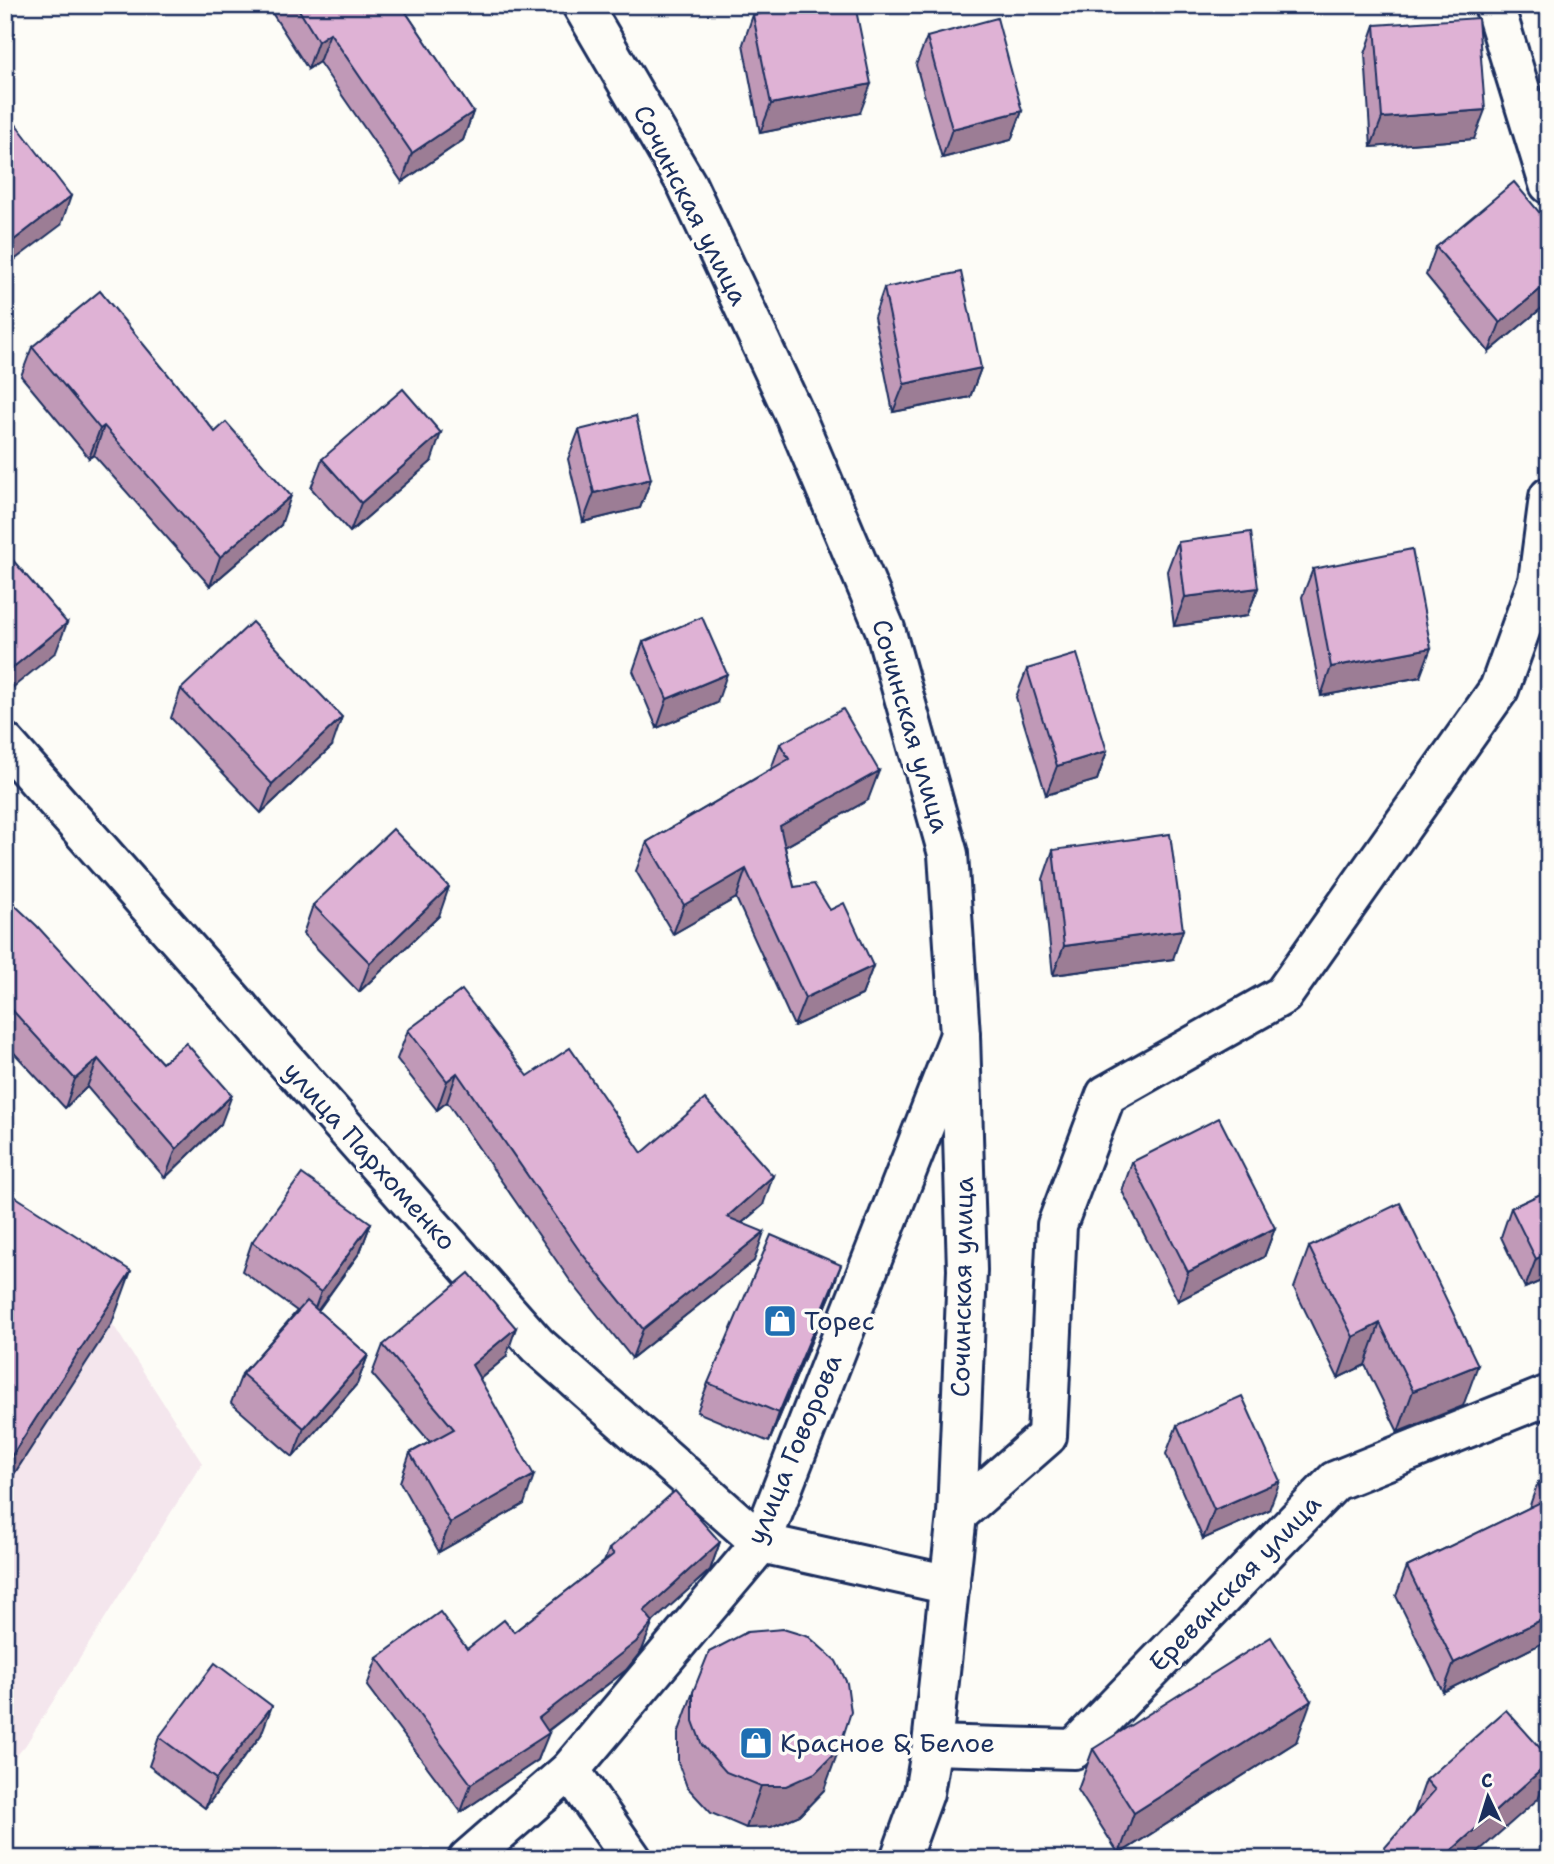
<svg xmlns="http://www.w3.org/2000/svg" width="1554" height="1864" font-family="'Shantell Sans',sans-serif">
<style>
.built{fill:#f4e6ed}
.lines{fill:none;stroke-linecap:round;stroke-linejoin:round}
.street-casing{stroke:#1b2f5e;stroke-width:44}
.highway-casing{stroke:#1b2f5e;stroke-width:44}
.street{stroke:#fdfcf7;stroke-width:38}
.highway{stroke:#fdfcf7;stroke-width:38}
.wall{fill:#c099b7;stroke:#1b2f5e;stroke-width:2}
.shaded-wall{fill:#9c7d95;stroke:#1b2f5e;stroke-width:2}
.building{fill:#dfb2d5;stroke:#1b2f5e;stroke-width:2}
.labels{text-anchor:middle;stroke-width:7;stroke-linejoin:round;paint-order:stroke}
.street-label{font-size:26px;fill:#1b2f5e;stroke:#fdfcf7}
.poi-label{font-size:26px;fill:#1b2f5e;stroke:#fdfcf7;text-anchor:start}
</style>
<rect width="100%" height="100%" fill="#fdfcf7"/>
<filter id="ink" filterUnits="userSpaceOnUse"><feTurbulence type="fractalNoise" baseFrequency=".0143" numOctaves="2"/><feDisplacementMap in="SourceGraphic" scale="14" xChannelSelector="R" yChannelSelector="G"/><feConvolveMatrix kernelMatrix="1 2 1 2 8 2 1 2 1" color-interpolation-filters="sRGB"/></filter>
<g filter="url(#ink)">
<path class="built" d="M5 1254 112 1323 202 1463 25 1746 5 1769Z"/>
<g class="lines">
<defs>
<g id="street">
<path d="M1494 5 1549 184"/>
<path d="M5 743 537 1345 761 1543 950 1585"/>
<path d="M957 1515 1047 1436 1057 1225 1106 1095 1283 995 1499 689 1538 581 1549 497"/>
<path d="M932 1745 1074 1749 1335 1481 1549 1395"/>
<path d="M570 1770 632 1859"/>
<path d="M468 1859 570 1770 761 1543 960 1035"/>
</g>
<path id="highway" d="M582 5 687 185 796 418 885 629 948 854 960 1035 967 1270 957 1515 932 1745 924 1793 900 1859"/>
</defs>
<use href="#street" class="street-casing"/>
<use href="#highway" class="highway-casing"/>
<use href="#street" class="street"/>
<use href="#highway" class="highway"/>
</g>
<g class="wall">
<path d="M267 5H401L473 112 463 140 402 182 319 62 308 69Z"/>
<path d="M753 15 860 113 760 133 743 44Z"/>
<path d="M1375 25 1474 139 1371 147 1365 54Z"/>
<path d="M927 37 1022 111 1011 140 942 158 916 65Z"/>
<path d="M1549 224V302L1489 352 1426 275 1436 247Z"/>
<path d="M884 288 981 368 970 397 893 412 874 317Z"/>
<path d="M32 347 281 525 210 586 94 455 89 458 21 376Z"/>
<path d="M579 430 651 479 640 508 583 522 568 459Z"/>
<path d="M322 459 431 462 350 532 311 488Z"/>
<path d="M1178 542 1258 588 1247 616 1174 626 1167 571Z"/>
<path d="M1313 569 1420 677 1321 696 1302 597Z"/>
<path d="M643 642 717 703 657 728 633 671Z"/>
<path d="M1027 669 1107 751 1097 780 1046 795 1016 697Z"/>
<path d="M181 689 332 746 261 813 171 718Z"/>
<path d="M780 744 868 800 785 847 794 887 830 910 873 966 862 995 794 1026 736 898 673 934 636 871 647 842 771 769Z"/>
<path d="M1053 850 1173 959 1053 975 1043 879Z"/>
<path d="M5 896 162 1063 221 1124 165 1178 87 1087 65 1108 5 1043Z"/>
<path d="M313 905 439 916 359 992 303 934Z"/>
<path d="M408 1030 528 1076 642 1153 763 1205 742 1223 754 1261 632 1358 569 1279 447 1102 437 1110 397 1059Z"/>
<path d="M1132 1162 1275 1228 1264 1257 1178 1301 1122 1191Z"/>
<path d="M1549 1190V1293L1541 1281 1525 1288 1501 1237 1511 1208Z"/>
<path d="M371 1223 360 1252 318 1311 368 1355 357 1384 293 1457 231 1403 242 1374 297 1311 242 1271 252 1242Z"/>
<path d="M1309 1247 1463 1406 1398 1432 1365 1365 1338 1378 1294 1288Z"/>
<path d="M831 1294 769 1442 697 1412 708 1383Z"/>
<path d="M383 1345 506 1357 480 1379 524 1504 439 1552 400 1482 410 1453 430 1442 372 1374Z"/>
<path d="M1177 1425 1269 1510 1203 1539 1166 1454Z"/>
<path d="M1549 1479V1640L1443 1692 1396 1596 1407 1567 1529 1508 1538 1482Z"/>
<path d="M720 1542 710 1570 652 1622 642 1650 626 1670 548 1731 538 1760 461 1812 367 1686 377 1658 467 1649 514 1632 604 1562 609 1549Z"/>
<path d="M693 1692 824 1790 800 1815 771 1827 746 1828 711 1813 687 1787 678 1762V1734Z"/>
<path d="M261 1735 205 1808 149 1766 159 1737Z"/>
<path d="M1296 1742 1119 1854 1078 1790 1093 1749Z"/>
<path d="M1549 1758V1768L1538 1799 1414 1814 1426 1780Z"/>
</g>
<g class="shaded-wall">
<path d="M330 33 319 62 308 69 318 41Z"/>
<path d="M871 84 860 113 760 133 771 104Z"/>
<path d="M1485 110 1474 139 1371 147 1382 118Z"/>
<path d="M1022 111 1011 140 942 158 952 129Z"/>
<path d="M473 112 463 140 402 182 412 153Z"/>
<path d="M71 196 61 225 5 267V247Z"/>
<path d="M1549 282V302L1489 352 1500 323Z"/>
<path d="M981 368 970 397 893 412 904 384Z"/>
<path d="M104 426 94 455 89 458 100 429Z"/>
<path d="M441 433 431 462 350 532 361 503Z"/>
<path d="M651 479 640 508 583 522 594 493Z"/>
<path d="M291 496 281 525 210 586 220 557Z"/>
<path d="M1258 588 1247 616 1174 626 1185 597Z"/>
<path d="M67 623 56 652 5 694V674Z"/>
<path d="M1431 648 1420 677 1321 696 1331 667Z"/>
<path d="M727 674 717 703 657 728 667 699Z"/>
<path d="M342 717 332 746 261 813 272 784Z"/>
<path d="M1107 751 1097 780 1046 795 1057 766Z"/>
<path d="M879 771 868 800 770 855 780 826Z"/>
<path d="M746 869 736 898 673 934 684 905Z"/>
<path d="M449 887 439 916 359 992 370 963Z"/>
<path d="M1183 930 1173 959 1053 975 1064 946Z"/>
<path d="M873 966 862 995 794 1026 805 998Z"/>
<path d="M98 1059 87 1087 65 1108 75 1079Z"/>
<path d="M457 1073 447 1102 437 1110 447 1081Z"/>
<path d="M232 1095 221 1124 165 1178 176 1149Z"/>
<path d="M773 1176 763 1205 716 1245 727 1217Z"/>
<path d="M371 1223 360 1252 310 1321 321 1292Z"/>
<path d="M1275 1228 1264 1257 1178 1301 1188 1272Z"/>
<path d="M764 1232 754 1261 632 1358 643 1329Z"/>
<path d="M1549 1253V1260L1541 1281 1525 1288 1536 1259Z"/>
<path d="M841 1265 831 1294 769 1442 779 1413Z"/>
<path d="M131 1271 112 1323 5 1488V1468L7 1463Z"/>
<path d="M1380 1323 1365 1365 1338 1378 1353 1337Z"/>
<path d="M516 1328 506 1357 462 1394 472 1365Z"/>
<path d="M368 1355 357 1384 293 1457 304 1428Z"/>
<path d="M1478 1365 1463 1406 1398 1432 1413 1391Z"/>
<path d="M534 1475 524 1504 439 1552 450 1523Z"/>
<path d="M1280 1481 1269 1510 1203 1539 1214 1510Z"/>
<path d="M720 1542 710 1570 634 1639 644 1611Z"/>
<path d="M1549 1616V1640L1443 1692 1454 1663Z"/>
<path d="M653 1622 642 1650 626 1670 529 1745 549 1733 538 1760 461 1812 471 1784 539 1718Z"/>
<path d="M1311 1701 1296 1742 1119 1854 1134 1813Z"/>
<path d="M272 1706 261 1735 205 1808 216 1779Z"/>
<path d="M839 1749 824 1790 800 1815 771 1827 746 1828 761 1786Z"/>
<path d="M1549 1763V1768L1538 1799 1470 1859H1442Z"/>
</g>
<g class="building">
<path d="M296 5H401L473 112 412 153 330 33 318 41Z"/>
<path d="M801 5H855L871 84 771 104 753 15Z"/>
<path d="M997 18 1022 111 952 129 927 37Z"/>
<path d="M1478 18 1485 110 1382 118 1375 25Z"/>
<path d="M15 123 71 196 5 247V131Z"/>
<path d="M1514 182 1549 224V282L1500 323 1436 247Z"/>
<path d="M961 272 981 368 904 384 884 288Z"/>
<path d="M100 291 215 432 226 422 291 496 220 557 104 426 100 429 32 347Z"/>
<path d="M403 389 441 433 361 503 322 459Z"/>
<path d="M636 416 651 479 594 493 579 430Z"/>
<path d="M1251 532 1258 588 1185 597 1178 542Z"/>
<path d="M1412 549 1431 648 1331 667 1313 569Z"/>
<path d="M5 551 67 623 5 674Z"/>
<path d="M702 617 727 674 667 699 643 642Z"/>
<path d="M252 622 342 717 272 784 181 689Z"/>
<path d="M1077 654 1107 751 1057 766 1027 669Z"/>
<path d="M843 709 879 771 780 826 794 887 814 884 830 910 844 903 873 966 805 998 746 869 684 905 647 842 789 759 780 744Z"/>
<path d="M393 829 449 887 370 963 313 905Z"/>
<path d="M1170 834 1183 930 1064 946 1053 850Z"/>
<path d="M5 896 37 926 162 1063 186 1043 232 1095 176 1149 98 1059 75 1079 5 1002Z"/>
<path d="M462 990 528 1076 570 1048 642 1153 705 1099 773 1176 727 1217 764 1232 643 1329 579 1250 457 1073 447 1081 408 1030Z"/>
<path d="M1219 1118 1275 1228 1188 1272 1132 1162Z"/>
<path d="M302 1174 371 1223 321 1292 252 1242Z"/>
<path d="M5 1190 131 1271 7 1463 5 1462Z"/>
<path d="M1549 1190V1253L1536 1259 1511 1208Z"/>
<path d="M1400 1203 1478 1365 1413 1391 1380 1323 1353 1337 1309 1247Z"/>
<path d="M771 1235 841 1265 779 1413 708 1383Z"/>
<path d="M469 1273 516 1328 472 1365 534 1475 450 1523 410 1453 454 1429 383 1345Z"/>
<path d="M307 1301 368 1355 304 1428 242 1374Z"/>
<path d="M1242 1396 1280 1481 1214 1510 1177 1425Z"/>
<path d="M1549 1479V1616L1454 1663 1407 1567 1543 1501 1538 1482Z"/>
<path d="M675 1491 720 1542 644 1611 653 1622 636 1642 539 1718 549 1733 471 1784 377 1658 440 1612 467 1649 504 1620 514 1632 614 1554 609 1549Z"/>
<path d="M783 1629 809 1637 836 1661 847 1683 851 1712 839 1749 815 1773 786 1786H761L726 1772 702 1745 693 1721V1692L709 1652 747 1632Z"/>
<path d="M1271 1637 1311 1701 1134 1813 1093 1749Z"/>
<path d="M215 1663 272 1706 216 1779 159 1737Z"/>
<path d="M1506 1710 1549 1758V1763L1442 1859H1375L1435 1790 1426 1780Z"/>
</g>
</g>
<defs>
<symbol id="shop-square" viewBox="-11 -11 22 22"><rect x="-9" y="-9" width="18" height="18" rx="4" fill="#1f6fb2" stroke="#fdfcf7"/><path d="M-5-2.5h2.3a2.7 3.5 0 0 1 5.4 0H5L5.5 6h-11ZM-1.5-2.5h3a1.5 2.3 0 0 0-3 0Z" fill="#fff"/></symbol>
</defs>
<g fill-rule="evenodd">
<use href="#shop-square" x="761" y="1302" width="38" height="38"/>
<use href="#shop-square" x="737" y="1724" width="38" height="38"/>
</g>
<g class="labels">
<g class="street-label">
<text transform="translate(691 205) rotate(63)" y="9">Сочинская улица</text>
<text transform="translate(911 726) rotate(74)" y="9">Сочинская улица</text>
<text transform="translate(370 1156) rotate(48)" y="9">улица Пархоменко</text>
<text transform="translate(962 1287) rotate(-89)" y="9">Сочинская улица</text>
<text transform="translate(794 1449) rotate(-67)" y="9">улица Говорова</text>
<text transform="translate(1235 1583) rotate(-46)" y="9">Ереванская улица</text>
</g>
<g class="poi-label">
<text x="804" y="1330">Торес</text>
<text x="780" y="1752">Красное &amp; Белое</text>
</g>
</g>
<rect width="1554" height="1864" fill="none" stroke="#fdfcf7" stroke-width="28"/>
<rect x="14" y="14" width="1526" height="1836" fill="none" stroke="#1b2f5e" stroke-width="2.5" filter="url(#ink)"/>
<g transform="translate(1488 1797) rotate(356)" stroke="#fdfcf7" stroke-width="5" paint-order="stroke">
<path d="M0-5L12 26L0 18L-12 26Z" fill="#1b2f5e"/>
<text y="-10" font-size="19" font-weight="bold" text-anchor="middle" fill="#1b2f5e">С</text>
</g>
</svg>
